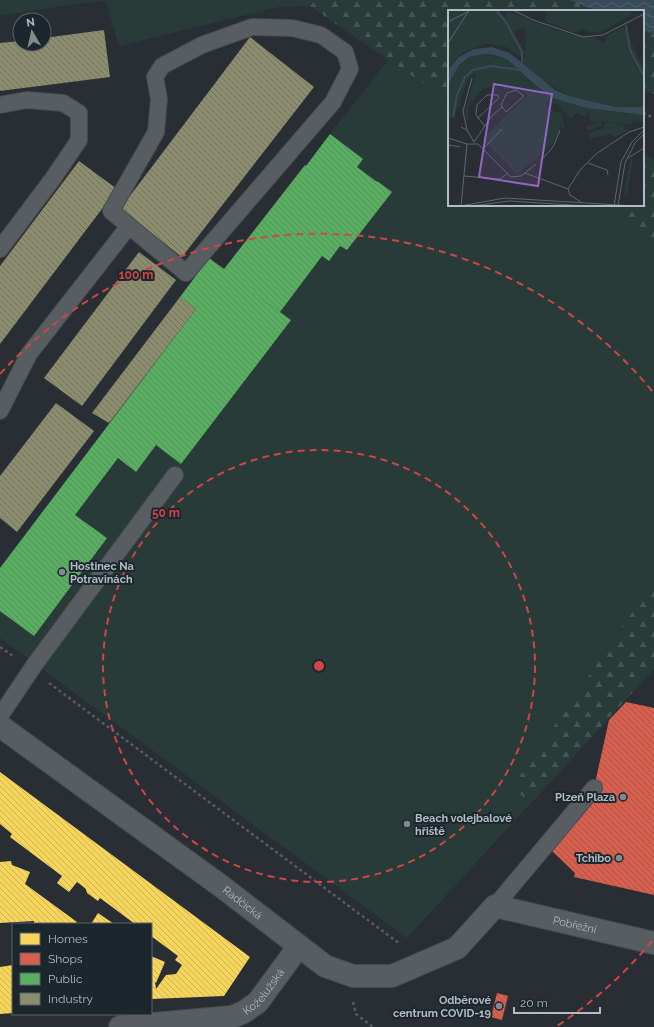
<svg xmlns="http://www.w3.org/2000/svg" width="654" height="1027" font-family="Raleway,sans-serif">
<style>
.green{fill:#283b39}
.forest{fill:url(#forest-firs)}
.water{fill:url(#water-waves)}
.homes{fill:url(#homes-back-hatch)}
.shops{fill:url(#shops-back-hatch)}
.public{fill:url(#public-back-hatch)}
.industry{fill:url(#industry-back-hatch)}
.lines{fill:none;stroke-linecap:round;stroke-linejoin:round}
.service-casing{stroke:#464a4e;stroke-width:18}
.minor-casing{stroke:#464a4e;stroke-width:24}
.path{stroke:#565c5f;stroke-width:2.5;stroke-dasharray:3 3;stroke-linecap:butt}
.service{stroke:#585d61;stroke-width:16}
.minor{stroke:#585d61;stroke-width:22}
.ring{fill:none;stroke:#cf4647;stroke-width:2;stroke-dasharray:7 5}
.poi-dot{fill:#828a91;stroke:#1c262d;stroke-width:1.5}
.labels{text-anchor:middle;stroke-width:4;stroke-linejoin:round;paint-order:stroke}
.poi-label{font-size:11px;font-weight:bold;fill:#b2bcc4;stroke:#1c262d;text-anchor:end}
.street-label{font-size:11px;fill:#b2bcc4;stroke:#1c262d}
.inset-river{fill:none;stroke:#374b59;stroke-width:2}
.inset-road{fill:none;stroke:#5f676d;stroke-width:1}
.view{fill:#9166c1;fill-opacity:0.15;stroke:#9166c1;stroke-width:2}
.inset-edge{fill:none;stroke:#b2bcc4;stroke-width:2}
.centre{fill:#cf4647;stroke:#1c262d;stroke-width:2}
.ring-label{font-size:12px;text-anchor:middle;font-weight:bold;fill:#cf4647;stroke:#1c262d;stroke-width:4;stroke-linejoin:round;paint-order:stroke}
</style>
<defs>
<pattern id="forest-firs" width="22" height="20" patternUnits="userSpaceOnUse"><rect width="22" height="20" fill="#283b39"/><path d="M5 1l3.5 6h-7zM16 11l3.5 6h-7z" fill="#455554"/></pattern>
<pattern id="water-waves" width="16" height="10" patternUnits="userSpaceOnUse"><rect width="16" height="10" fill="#374b59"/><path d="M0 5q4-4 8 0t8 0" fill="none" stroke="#52636f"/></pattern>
<pattern id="homes-back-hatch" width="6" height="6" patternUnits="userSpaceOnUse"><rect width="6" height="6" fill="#f6d55c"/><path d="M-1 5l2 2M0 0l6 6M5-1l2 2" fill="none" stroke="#cfb655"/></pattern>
<pattern id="shops-back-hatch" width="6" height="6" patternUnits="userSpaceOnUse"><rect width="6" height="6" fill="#d6604d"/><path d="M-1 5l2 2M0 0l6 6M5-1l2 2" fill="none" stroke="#a65448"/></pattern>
<pattern id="public-back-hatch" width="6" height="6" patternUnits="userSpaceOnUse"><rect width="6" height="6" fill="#5aae61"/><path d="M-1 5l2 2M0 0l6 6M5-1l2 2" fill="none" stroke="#519058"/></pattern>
<pattern id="industry-back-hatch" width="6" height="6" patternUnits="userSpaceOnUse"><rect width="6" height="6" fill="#8c8c6e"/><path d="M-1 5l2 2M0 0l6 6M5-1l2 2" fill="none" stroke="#72735f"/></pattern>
</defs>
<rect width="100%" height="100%" fill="#282e33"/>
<g class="green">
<path d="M0 0H316L310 6 278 7 119 46 106 1 62 6 0 16Z"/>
<path d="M388 60 449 99V205H609L654 245V669L407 938 0 638V568L196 309 223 271Z"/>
</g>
<g class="forest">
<path d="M316 0H570L597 11H449V99L406 72 310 6Z"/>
<path d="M643 30 654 34V94L643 90Z"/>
<path d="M643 152 654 160V245L609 205H643Z"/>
<path d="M654 581V669L530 804 513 786Z"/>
</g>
<path class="water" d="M570 0H654V34L643 30V11H597Z"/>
<g class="homes">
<path d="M0 772 250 957 224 996 151 999V956L165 962 156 983 155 982 156 989 166 975 176 974 182 965 175 960 178 956 151 936V924H135L100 898 98 901 87 893V892L86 891V889L77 882 69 892 57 883 62 876 10 837 12 834 0 824Z"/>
<path d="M11 861 12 865 30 872 25 884 77 922 75 924H34V921L0 923V862Z"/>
<path d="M98 913 114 924H91Z"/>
<path d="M13 965V1013L0 1014V967Z"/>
</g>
<g class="shops">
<path d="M626 702 654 708V895L574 877 575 873 550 849 590 806 609 720Z"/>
<path d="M497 993 508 996 502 1020 491 1017Z"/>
</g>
<path class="public" d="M330 134 363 159 357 167 377 182V181L392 192 347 250 340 246 329 261 322 256 280 312 253 293 291 320 181 464 156 445 136 472 118 458 75 515 107 538 34 636 0 611V568L196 309 180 297 209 258 224 269 305 165 306 166Z"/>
<g class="industry">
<path d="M104 30 110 77 0 91V43L20 41V44H44V38Z"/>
<path d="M250 37 314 87 182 257 120 209Z"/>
<path d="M79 161 117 189 0 344V266Z"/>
<path d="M139 252 176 280 82 406 44 378Z"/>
<path d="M180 297 196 309 109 423 92 413Z"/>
<path d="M56 403 94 431 17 532 0 518V476Z"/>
</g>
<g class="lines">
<defs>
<g id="service">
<path d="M252 27 292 28 321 35 345 52 350 69 333 102 186 273 111 211 156 132 159 99 155 77 162 66 202 45Z"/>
<path d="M0 105 27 100 63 103 79 113V140L54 177 0 249"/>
<path d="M0 411 29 354 129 226"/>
<path d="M0 716 35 664 175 475"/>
<path d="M495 906 594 788"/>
</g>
<g id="minor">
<path id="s1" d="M0 726 221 886 325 966 353 976H392L457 948 495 906 654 943"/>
<path id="s2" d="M120 1027 232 1017 244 1012 258 1002 299 946"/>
</g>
</defs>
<use href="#service" class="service-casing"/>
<use href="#minor" class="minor-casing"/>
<g class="path">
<path d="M643 113 654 118"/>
<path d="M0 647 13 656"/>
<path d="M49 683 400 944"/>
<path d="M353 1002 356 1014 373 1027"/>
</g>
<use href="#service" class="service"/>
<use href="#minor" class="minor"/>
</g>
<g class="ring">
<circle cx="319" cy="666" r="216"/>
<path d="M652 941A432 432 0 0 1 557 1026M0 374A432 432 0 0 1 652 391"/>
</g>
<g class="poi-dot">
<circle cx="62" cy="572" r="4"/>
<circle cx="623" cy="797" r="4"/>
<circle cx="407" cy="824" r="4"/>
<circle cx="619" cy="858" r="4"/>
<circle cx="499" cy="1006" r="4"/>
</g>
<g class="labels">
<g class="poi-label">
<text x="70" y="570" text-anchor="start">Hostinec Na<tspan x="70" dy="13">Potravinách</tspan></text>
<text x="615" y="801">Plzeň Plaza</text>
<text x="415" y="822" text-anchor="start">Beach volejbalové<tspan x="415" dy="13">hřiště</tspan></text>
<text x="611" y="862">Tchibo</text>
<text x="491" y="1004">Odběrové<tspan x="491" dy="13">centrum COVID-19</tspan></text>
</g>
<g class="street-label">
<text dy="4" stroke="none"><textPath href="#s1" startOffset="300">Radčická</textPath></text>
<text dy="4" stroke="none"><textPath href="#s1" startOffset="682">Pobřežní</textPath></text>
<text dy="4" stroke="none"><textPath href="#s2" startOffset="154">Koželužská</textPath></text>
</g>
</g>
<g transform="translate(448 10)">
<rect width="196" height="196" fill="#282e33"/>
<path d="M0 0H51L65 16 60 22 65 23 71 31 76 42 75 48 56 36 37 34 14 43 0 59ZM99 0H114L117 19 97 11ZM119 0H158L168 8 140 15 134 20 120 10ZM29 47H46L59 51 81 74 73 79 56 80 55 76H51L36 78 22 94 20 98 21 110H18L17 100 28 62 19 71 6 108 0 107V82L4 71 17 55ZM80 85 112 116 106 102H113L117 118 112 117 99 140 69 164 34 129ZM109 96 139 103 138 107 128 103 123 108ZM141 103 176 108 187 111 183 114 142 111ZM149 112 154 113 155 115 140 121 138 116ZM157 113 175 114 177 119 182 120 167 127 162 124 142 129 141 123 155 118ZM182 149H185L179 185H176Z" fill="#283b39"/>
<path d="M57 0 92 14 77 47 168 97 124 87 75 54 78 29 76 17 60 24ZM114 0H119L120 10 134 20 125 22 117 19ZM158 0H183V5L151 23 137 21 136 17 140 15 168 8ZM174 17H176L196 59V72L176 32ZM36 44 60 50 81 71 105 88 138 98 196 105V112L123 100 99 91 98 94 106 102 112 117 104 135 82 154 80 152 102 129 107 114 73 79 80 74 59 51 46 47H29L17 55 0 82V75L11 55 21 47Z" fill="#283b39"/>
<path d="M92 14 121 24 148 28 156 33 160 25 174 17 176 32 196 72V97H168L124 87 91 69 74 53Z" fill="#283b39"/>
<path d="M44 37 62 43 107 80 124 87 168 97H196V105L138 98 105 88 87 75 60 50 46 45 36 44 21 47 11 55 0 75V60L11 47 26 39Z" fill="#374b59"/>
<path class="inset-river" d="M48 0 58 12 74 42V54M178 15 182 40 196 66M5 107 9 85 17 67 25 60 43 56 72 60"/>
<path class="inset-road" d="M65 0 85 10 135 27 155 25 196 4M0 12 23 0M0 33 20 2M68 80 76 86 58 102 53 95 59 83ZM30 108 51 88 50 85H39L29 95 28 104 30 108 37 116M13 117 19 120 26 132 43 107 54 97M19 120 15 101 24 68M181 122 196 117M0 128 19 134M19 134H30L63 167 73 166 88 154M35 139 54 119M0 140 1 135 12 137M95 148 105 137 112 120M180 148 196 138M140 153 159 160 160 165M77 163 120 179 132 160 148 144 181 122M16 166 52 169 59 164M120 179 122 185 133 192M12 196 57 188 187 196M13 196 19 134M24 196 61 191 140 196M45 196H79M166 196 173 152 184 132 196 120M170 196 177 153 187 133 196 124"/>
<path class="view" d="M46 74 104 84 90 176 31 167Z"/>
<rect width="196" height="196" class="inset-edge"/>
</g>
<circle cx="319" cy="666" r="6" class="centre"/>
<g class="ring-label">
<text x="136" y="279">100 m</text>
<text x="166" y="517">50 m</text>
</g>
<rect x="12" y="923" width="140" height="92" fill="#1c262d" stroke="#586269"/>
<rect x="20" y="933" width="20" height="12" fill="#f6d55c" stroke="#586269"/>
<text x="48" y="943" font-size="12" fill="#b2bcc4">Homes</text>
<rect x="20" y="953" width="20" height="12" fill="#d6604d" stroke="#586269"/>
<text x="48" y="963" font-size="12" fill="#b2bcc4">Shops</text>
<rect x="20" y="973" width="20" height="12" fill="#5aae61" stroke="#586269"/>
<text x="48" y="983" font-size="12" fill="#b2bcc4">Public</text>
<rect x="20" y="993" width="20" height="12" fill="#8c8c6e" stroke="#586269"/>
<text x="48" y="1003" font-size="12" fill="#b2bcc4">Industry</text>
<g transform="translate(32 32) rotate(351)"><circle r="19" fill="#1c262d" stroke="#586269"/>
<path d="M0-3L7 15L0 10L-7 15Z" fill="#828a91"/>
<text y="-6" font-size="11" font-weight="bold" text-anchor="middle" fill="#b2bcc4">N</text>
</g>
<path d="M514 1007v6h86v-6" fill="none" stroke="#b2bcc4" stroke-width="2"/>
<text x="520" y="1007" font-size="12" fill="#b2bcc4" stroke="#1c262d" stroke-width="3" paint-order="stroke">20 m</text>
</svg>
